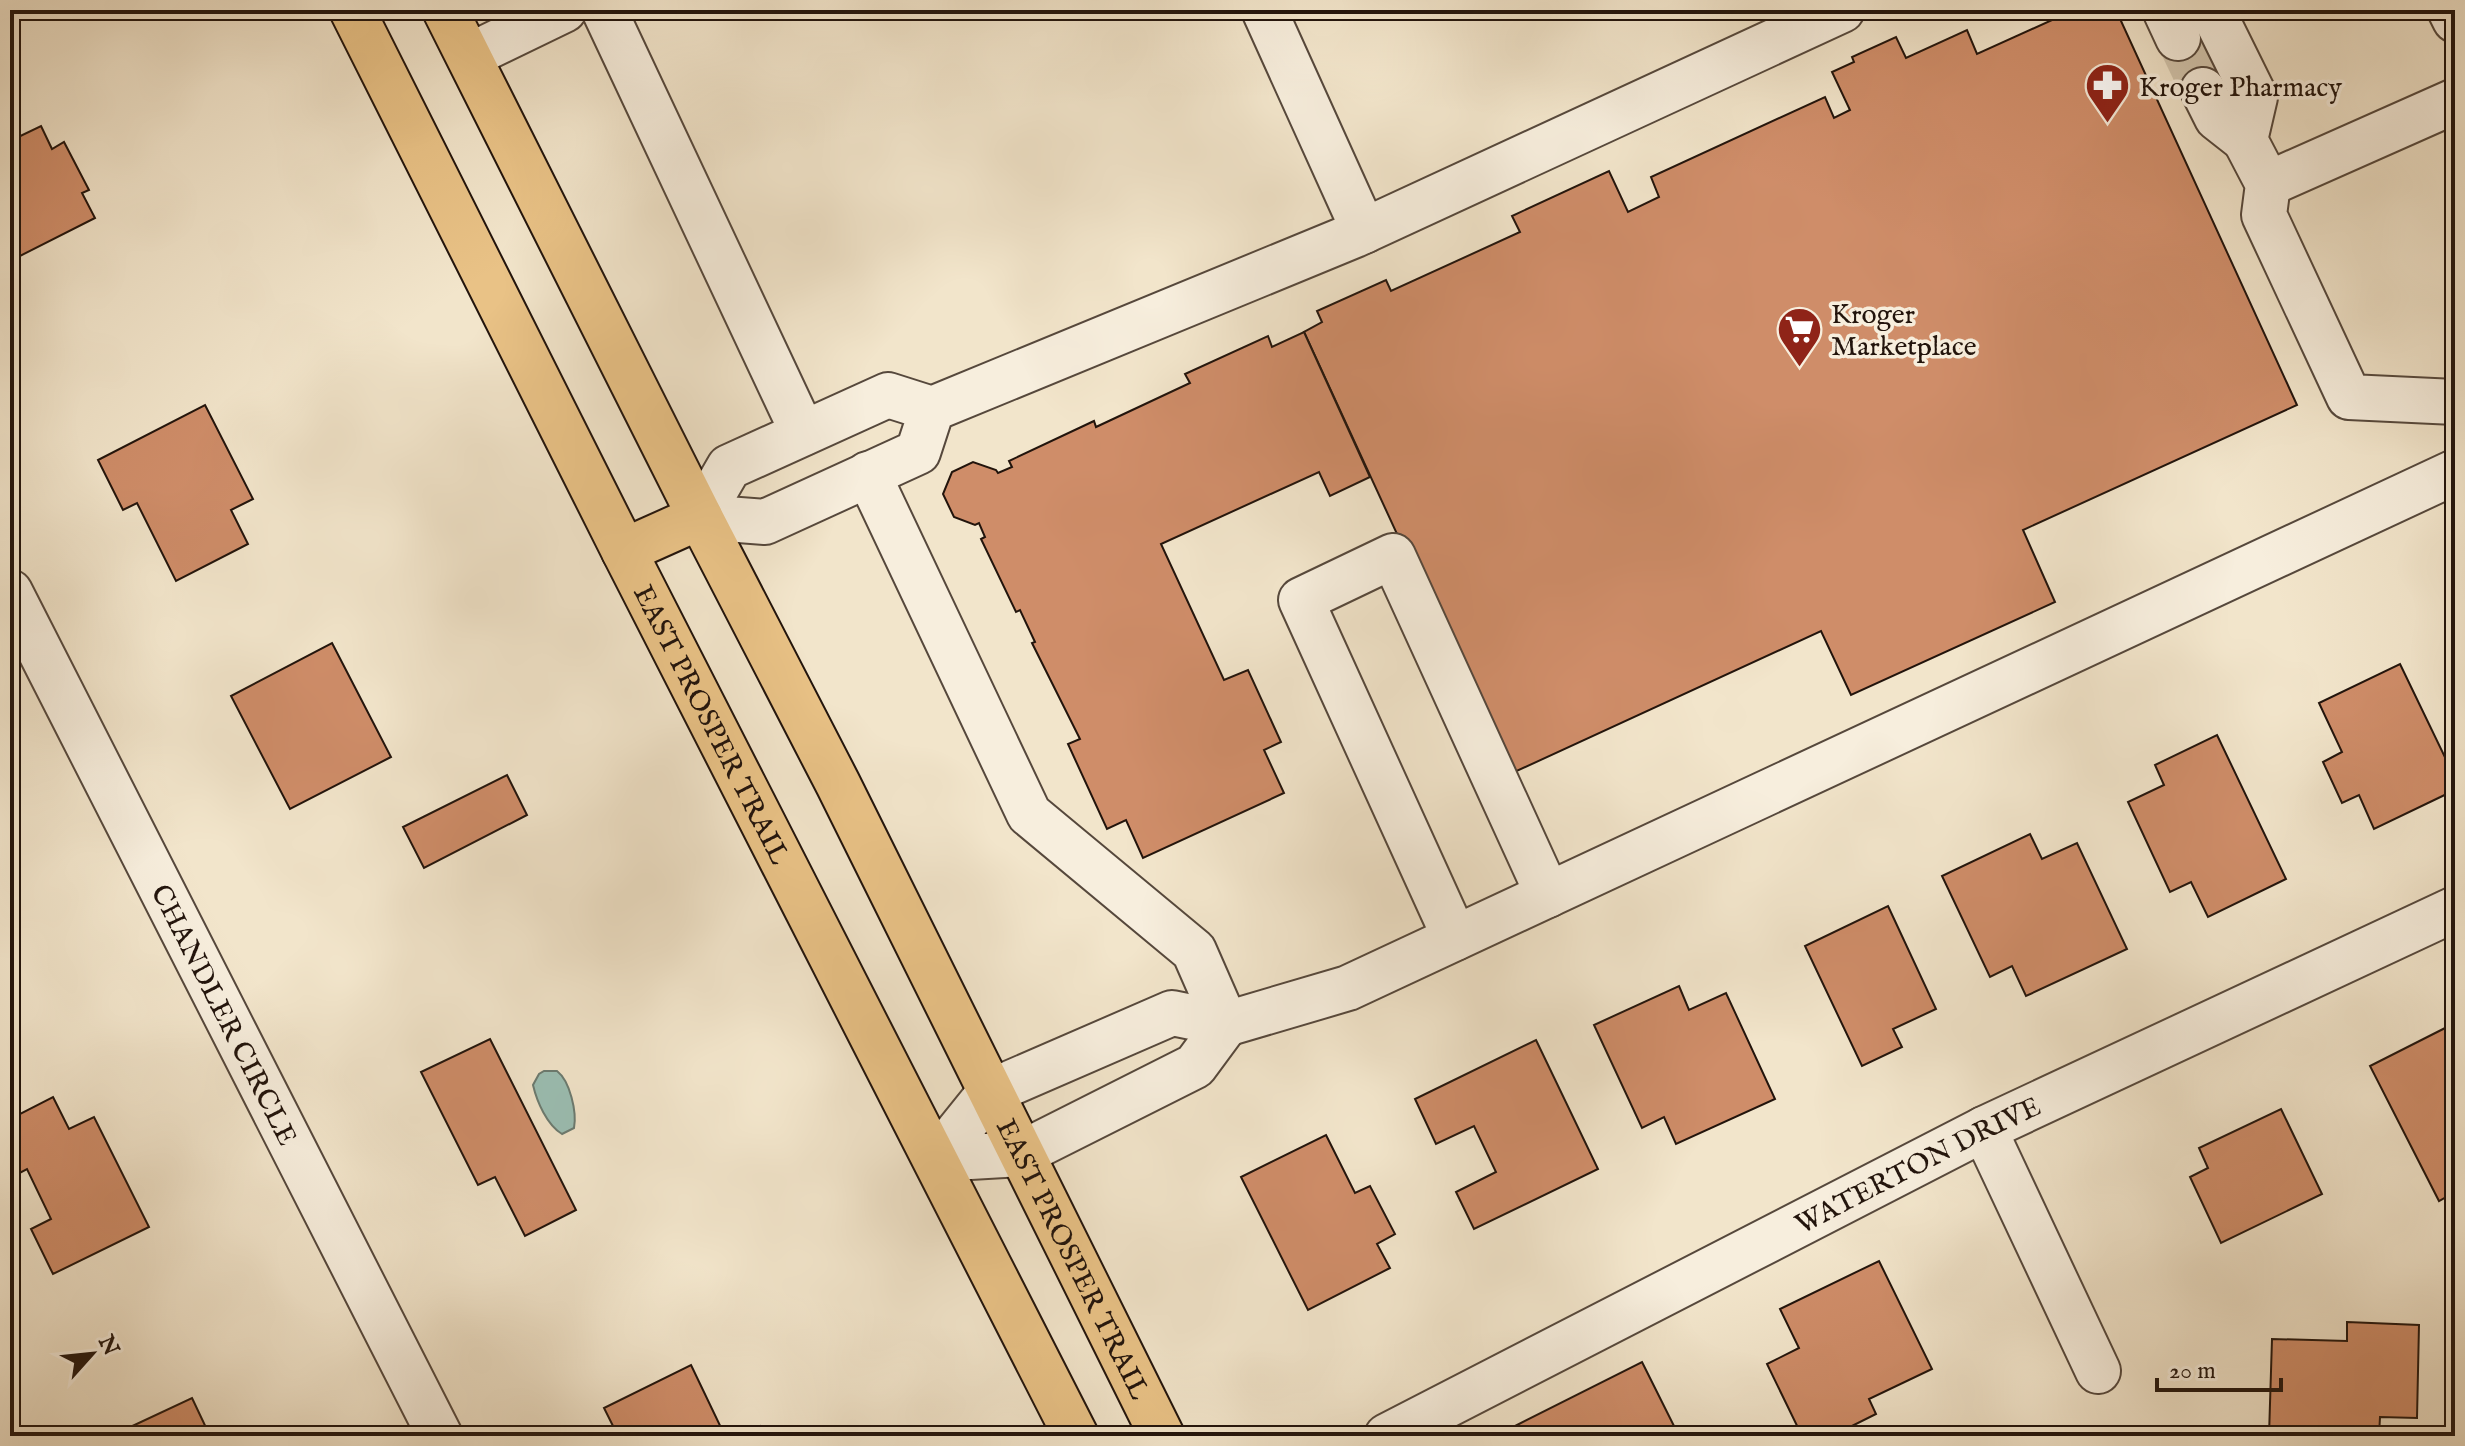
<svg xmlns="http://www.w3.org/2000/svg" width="2465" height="1446" font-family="'IM FELL English',serif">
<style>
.water{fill:#9bbfb4;stroke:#6b7b71;stroke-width:2}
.building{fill:#cf8d69;stroke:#22140c;stroke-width:2}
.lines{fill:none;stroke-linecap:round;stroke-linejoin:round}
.minor-tunnel{stroke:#d3c6ae;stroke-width:44;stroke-dasharray:44 22;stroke-linecap:butt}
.minor-casing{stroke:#56483c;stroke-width:48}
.major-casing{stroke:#22140c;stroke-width:48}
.minor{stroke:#f7eedd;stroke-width:44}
.major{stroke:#e9c286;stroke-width:44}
.labels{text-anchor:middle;stroke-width:7;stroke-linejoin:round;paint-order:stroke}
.poi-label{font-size:28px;fill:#22140c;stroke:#f7eedd;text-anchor:start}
.street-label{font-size:28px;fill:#22140c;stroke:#f7eedd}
</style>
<rect width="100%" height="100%" fill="#f2e5cb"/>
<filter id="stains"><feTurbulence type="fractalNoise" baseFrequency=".0025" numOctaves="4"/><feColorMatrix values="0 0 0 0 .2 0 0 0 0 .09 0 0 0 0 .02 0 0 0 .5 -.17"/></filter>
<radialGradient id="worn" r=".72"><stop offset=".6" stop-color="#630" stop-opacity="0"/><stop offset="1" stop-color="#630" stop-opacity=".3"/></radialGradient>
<path class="water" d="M544 1071H557C570 1081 577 1112 574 1128L562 1134C547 1125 537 1102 533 1085L539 1074Z"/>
<g class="building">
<path d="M2074 10H2116L2297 405 2023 530 2055 602 1851 695 1821 631 1508 775 1304 332 1322 322 1317 311 1386 280 1391 291 1520 232 1512 216 1609 171 1628 212 1659 197 1651 177 1825 97 1834 118 1850 110 1832 72 1854 62 1852 57 1896 37 1906 58 1967 30 1977 54Z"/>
<path d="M41 126 52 149 64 142 89 190 82 193 95 218 10 261V141Z"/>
<path d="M1304 332 1370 477 1330 496 1319 472 1161 544 1224 680 1248 670 1281 742 1264 750 1284 793 1143 858 1126 820 1107 829 1068 744 1080 739 1032 643 1035 642 1020 610 1016 612 981 539 985 537 979 523 975 525 954 517 943 494 952 472 973 462 996 470 998 473 1012 467 1009 461 1094 421 1096 427 1190 383 1185 374 1268 336 1272 347Z"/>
<path d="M205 405 253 499 231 510 248 544 176 581 137 503 123 510 98 460Z"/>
<path d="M332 643 391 757 290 809 231 696Z"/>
<path d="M2400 664 2455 778V790L2374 829 2359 795 2342 803 2323 762 2342 752 2319 703Z"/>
<path d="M2217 735 2286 879 2208 917 2191 882 2170 892 2128 802 2164 785 2155 765Z"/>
<path d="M507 775 527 815 424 868 403 827Z"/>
<path d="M2030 834 2042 859 2077 843 2127 949 2026 996 2012 966 1990 977 1942 876Z"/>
<path d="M1888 906 1936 1009 1893 1029 1902 1047 1862 1066 1805 946Z"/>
<path d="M1679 986 1689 1010 1726 993 1775 1099 1676 1144 1664 1117 1642 1128 1594 1025Z"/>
<path d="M2455 1023V1192L2439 1201 2370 1066Z"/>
<path d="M490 1039 576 1210 525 1236 495 1177 478 1185 421 1072Z"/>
<path d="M1536 1040 1598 1169 1474 1229 1456 1192 1496 1172 1474 1126 1436 1144 1415 1099Z"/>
<path d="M53 1097 69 1129 94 1117 149 1227 53 1274 31 1229 51 1219 27 1169 10 1178V1119Z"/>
<path d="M2281 1109 2322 1194 2221 1243 2190 1177 2208 1168 2199 1148Z"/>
<path d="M1326 1135 1355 1193 1370 1186 1395 1234 1377 1244 1390 1268 1308 1310 1241 1177Z"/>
<path d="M1879 1261 1932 1369 1869 1399 1876 1414 1832 1436H1802L1767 1364 1799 1348 1780 1309Z"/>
<path d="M2347 1322 2419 1325 2417 1418 2380 1417 2379 1436H2269L2272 1339 2347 1341Z"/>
<path d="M1642 1362 1679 1436H1520L1515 1426Z"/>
<path d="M691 1365 725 1436H618L604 1408Z"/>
<path d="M192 1398 210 1436H111Z"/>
<path d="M760 1426 765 1436H741Z"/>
</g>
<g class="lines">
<path class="minor-tunnel" d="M2178 38 2203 90"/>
<defs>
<g id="minor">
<path d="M604 10 803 433"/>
<path d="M1264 10 1364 231"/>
<path d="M2165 10 2178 38"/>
<path d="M2212 10 2255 97 2245 140 2268 184 2264 215 2349 397 2455 402"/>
<path d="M2450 10 2455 20"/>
<path d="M469 56 564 10"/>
<path d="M2203 90 2217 118 2245 140"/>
<path d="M2268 184 2455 101"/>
<path d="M932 409 918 452 765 522 700 517 729 467 888 395 932 409 1355 235 1842 10"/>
<path d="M868 474 1029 814 1194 951 1226 1024"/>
<path id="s1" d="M10 592 440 1436"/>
<path d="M1455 938 1301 600 1393 556 1548 895"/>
<path d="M1984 1129 2098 1371"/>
<path d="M936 1159 990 1092 1172 1013 1226 1024 1348 988 2455 472"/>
<path d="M936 1159 1020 1154 1195 1066 1226 1024"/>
<path id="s2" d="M1387 1436 1984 1129 2455 909"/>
</g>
<g id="major">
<path id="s3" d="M352 10 624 551 1076 1436"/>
<path id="s4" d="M445 10 700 517 838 784 1162 1436"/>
<path d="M624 551 700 517"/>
</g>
</defs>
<use href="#minor" class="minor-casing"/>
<use href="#major" class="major-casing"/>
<use href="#minor" class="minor"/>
<use href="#major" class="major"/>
</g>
<defs>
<symbol id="pharmacy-pin" viewBox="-11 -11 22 30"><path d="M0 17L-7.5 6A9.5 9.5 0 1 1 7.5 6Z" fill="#8f2418" stroke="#f7eedd"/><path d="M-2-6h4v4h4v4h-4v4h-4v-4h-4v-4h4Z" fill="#fff"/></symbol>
<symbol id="supermarket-pin" viewBox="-11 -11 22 30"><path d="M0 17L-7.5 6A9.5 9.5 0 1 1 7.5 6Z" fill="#8f2418" stroke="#f7eedd"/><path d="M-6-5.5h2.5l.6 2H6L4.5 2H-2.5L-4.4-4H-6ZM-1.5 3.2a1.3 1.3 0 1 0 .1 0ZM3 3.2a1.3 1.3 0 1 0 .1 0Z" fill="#fff"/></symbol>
</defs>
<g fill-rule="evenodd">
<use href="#pharmacy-pin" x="2082" y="60" width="51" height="69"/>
<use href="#supermarket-pin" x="1774" y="304" width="51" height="69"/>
</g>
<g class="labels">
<g class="poi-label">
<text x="2139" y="96">Kroger Pharmacy</text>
<text x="1831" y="323">Kroger<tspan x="1831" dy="32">Marketplace</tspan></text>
</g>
<g class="street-label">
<text dy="10" stroke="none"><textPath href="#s3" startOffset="800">EAST PROSPER TRAIL</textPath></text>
<text dy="10" stroke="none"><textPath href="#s1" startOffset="474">CHANDLER CIRCLE</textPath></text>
<text dy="10" stroke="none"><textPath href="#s2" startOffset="596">WATERTON DRIVE</textPath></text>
<text dy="10" stroke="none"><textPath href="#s4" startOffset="1398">EAST PROSPER TRAIL</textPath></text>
</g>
</g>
<rect width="2465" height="1446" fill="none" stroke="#f2e5cb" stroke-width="40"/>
<rect x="12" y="12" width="2441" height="1422" fill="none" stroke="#22140c" stroke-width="4"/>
<rect x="20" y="20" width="2425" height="1406" fill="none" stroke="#22140c" stroke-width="2"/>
<g transform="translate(92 1354) rotate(63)" stroke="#f7eedd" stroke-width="6" paint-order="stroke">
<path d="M0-6L14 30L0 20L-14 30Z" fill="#22140c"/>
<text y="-12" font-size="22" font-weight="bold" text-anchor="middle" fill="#22140c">N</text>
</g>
<path d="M2157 1378v12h124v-12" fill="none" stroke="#22140c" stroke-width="4"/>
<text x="2169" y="1378" font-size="24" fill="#22140c" stroke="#f7eedd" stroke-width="6" paint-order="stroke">20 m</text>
<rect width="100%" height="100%" filter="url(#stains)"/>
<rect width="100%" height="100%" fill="url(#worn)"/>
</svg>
